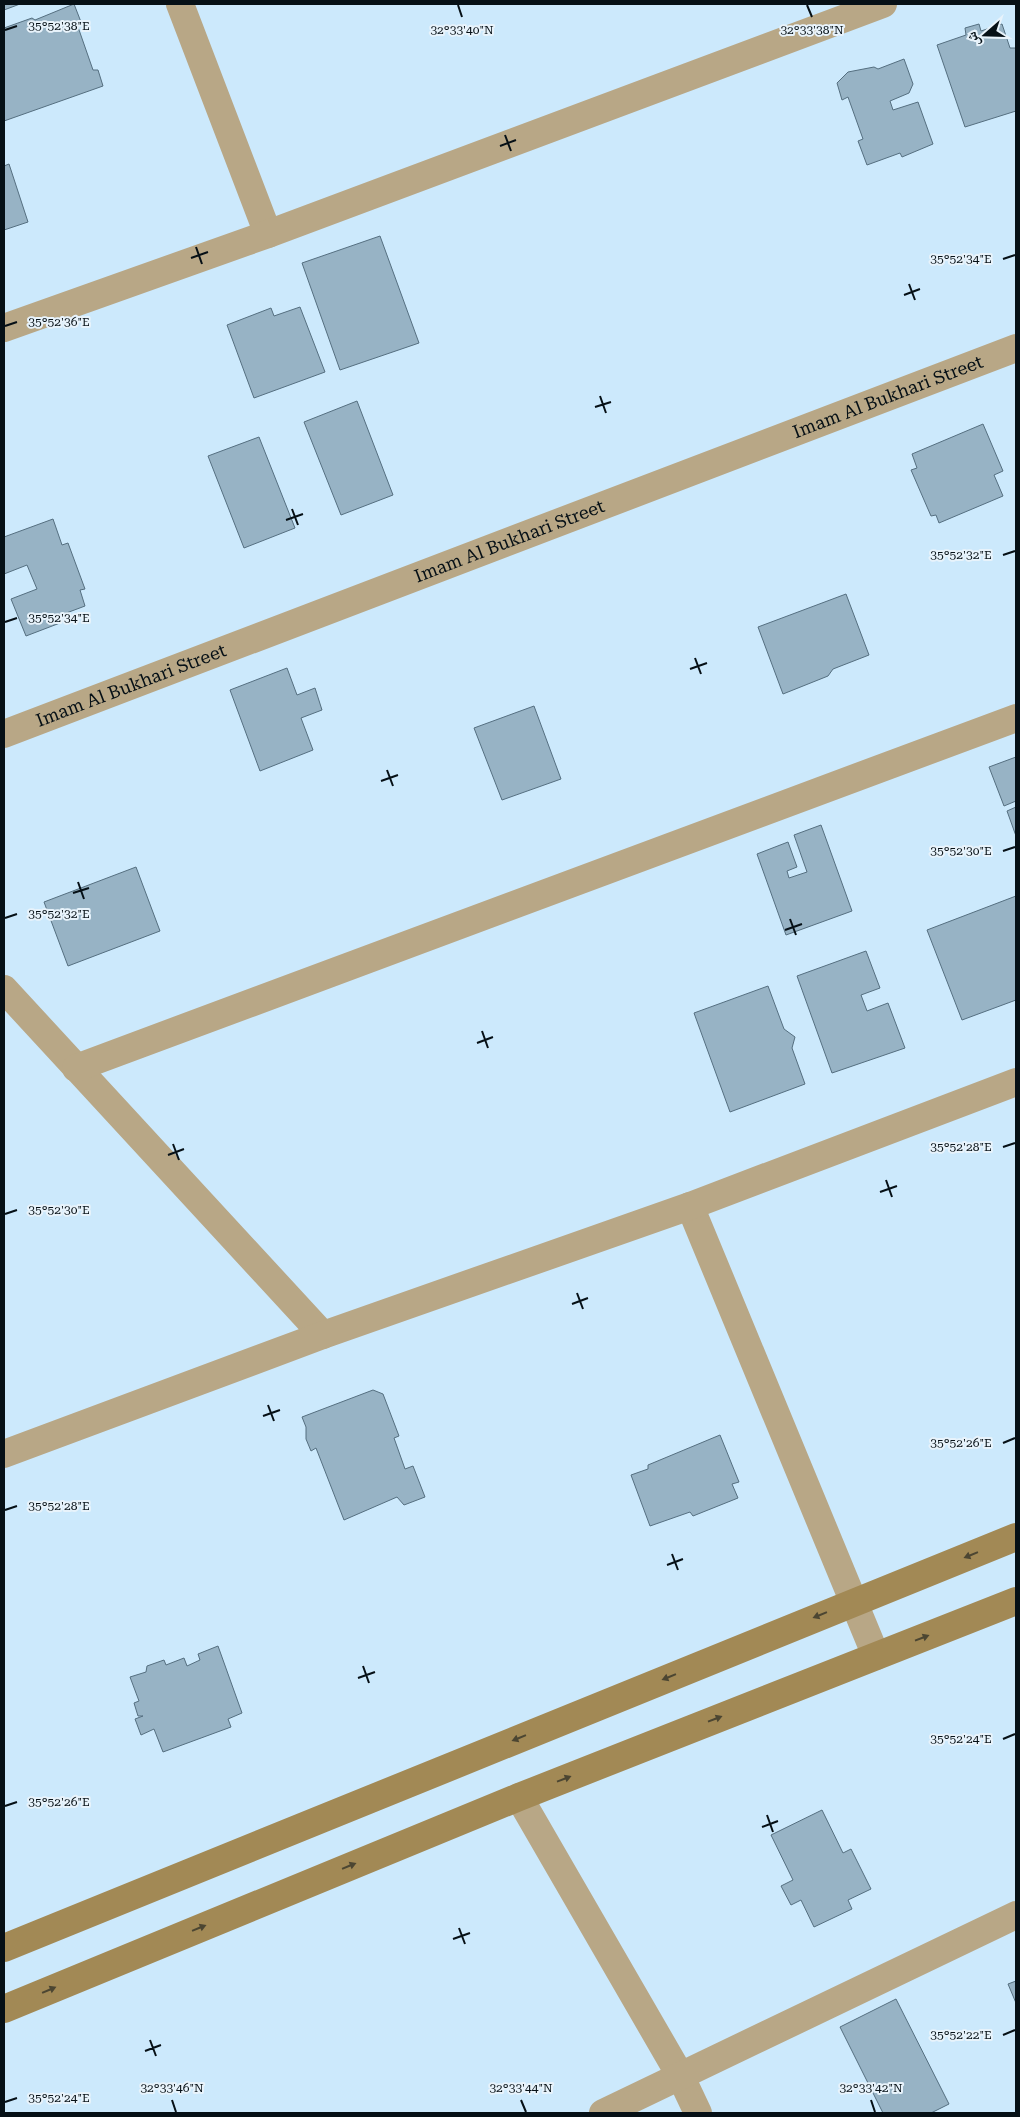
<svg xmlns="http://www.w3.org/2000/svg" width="1020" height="2117" font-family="'Roboto Serif','Noto Naskh Arabic',serif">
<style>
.building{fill:#97b3c5;stroke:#556f80}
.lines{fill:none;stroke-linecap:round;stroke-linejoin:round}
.street{stroke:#b8a786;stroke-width:28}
.secondary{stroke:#a28955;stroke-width:28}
.oneway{fill:#4c4632}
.ticks{fill:none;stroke:#061016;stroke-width:2}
.labels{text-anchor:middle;stroke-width:4;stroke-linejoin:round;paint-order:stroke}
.street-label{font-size:18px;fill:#061016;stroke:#e8f3fb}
.ticks-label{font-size:12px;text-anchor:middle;fill:#061016;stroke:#e8f3fb;stroke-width:4;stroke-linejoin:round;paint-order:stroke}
</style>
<rect width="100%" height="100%" fill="#cce9fc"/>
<g class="building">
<path d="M4 4H20L4 10Z"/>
<path d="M74 4 81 22 78 27 93 70H98L103 86 4 121V28L32 18 35 20Z"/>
<path d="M979 24 981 31 1002 24 1010 48H1016V111L965 127 937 45 966 35 965 28Z"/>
<path d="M904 59 913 84 909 93 890 101 893 110 918 102 933 144 902 157 900 153 867 165 858 141 863 139 848 97 842 100 837 83 848 72 874 67 878 69Z"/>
<path d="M9 164 28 222 4 230V166Z"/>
<path d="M380 236 419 343 340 370 302 263Z"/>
<path d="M300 307 325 372 254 398 227 325 271 308 274 316Z"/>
<path d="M357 401 393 495 341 515 304 422Z"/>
<path d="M983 424 1003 471 994 475 1003 496 939 523 936 515 931 516 911 470 917 468 912 454Z"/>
<path d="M259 437 295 528 244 548 208 456Z"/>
<path d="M53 519 62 545 68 543 85 589 80 590 85 606 61 615 60 623 26 636 11 599 37 589 27 565 4 574V537Z"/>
<path d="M846 594 869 655 833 669 828 676 783 694 758 627Z"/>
<path d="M287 668 297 695 315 688 322 710 301 718 313 750 260 771 230 690Z"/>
<path d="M534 706 561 779 502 800 474 728Z"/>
<path d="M1016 757V801L1004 806 989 767Z"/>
<path d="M1016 807V836L1007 811Z"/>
<path d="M821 825 852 911 786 935 757 854 788 842 797 867 787 871 789 878 807 872 794 835Z"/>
<path d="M136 867 160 931 68 966 44 902Z"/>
<path d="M1016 896V1000L962 1020 927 930Z"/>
<path d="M866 951 880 988 861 995 867 1011 888 1003 905 1048 832 1073 797 976Z"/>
<path d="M768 986 784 1029 795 1037 792 1048 805 1084 730 1112 694 1013Z"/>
<path d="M373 1390 383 1394 399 1436 394 1438 405 1469 413 1466 425 1497 404 1505 397 1497 344 1520 316 1448 311 1451 306 1439V1427L302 1417Z"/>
<path d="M720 1435 739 1482 732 1484 738 1498 693 1516 690 1512 650 1526 631 1475 648 1469V1465Z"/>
<path d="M218 1646 242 1713 228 1719 231 1727 163 1752 154 1729 141 1735 135 1719 143 1716H138L134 1703 139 1701 130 1677 146 1672 147 1666 164 1660 166 1665 184 1658 187 1666 200 1660 198 1654Z"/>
<path d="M822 1810 843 1853 851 1849 871 1889 848 1900 852 1909 814 1927 801 1900 791 1905 781 1886 793 1880 771 1835Z"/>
<path d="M1016 1981V2003L1008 1984Z"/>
<path d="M896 1999 949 2104 931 2113H883L840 2027Z"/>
</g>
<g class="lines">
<g class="street">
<path d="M180 4 268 234"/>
<path d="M4 328 268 234 883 4"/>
<path id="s1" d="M4 734 1016 348"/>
<path d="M4 989 323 1335"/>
<path d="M76 1068 1016 718"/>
<path d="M690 1206 876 1656"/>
<path d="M4 1454 323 1335 690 1206 1016 1082"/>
<path d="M519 1797 681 2077 698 2113"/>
<path d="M603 2113 1016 1915"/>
</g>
<g class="secondary">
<path d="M4 1948 1016 1537"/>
<path d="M4 2009 519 1797 1016 1601"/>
</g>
</g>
<defs><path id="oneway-solid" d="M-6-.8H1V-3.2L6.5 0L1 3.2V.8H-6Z" transform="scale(1.25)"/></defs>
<g class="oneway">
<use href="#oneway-solid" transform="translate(971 1555) rotate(158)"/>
<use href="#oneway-solid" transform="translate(820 1615) rotate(158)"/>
<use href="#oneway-solid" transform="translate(922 1638) rotate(-21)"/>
<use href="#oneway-solid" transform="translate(669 1677) rotate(158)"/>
<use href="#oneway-solid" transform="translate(715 1719) rotate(-21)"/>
<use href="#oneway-solid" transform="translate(519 1738) rotate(158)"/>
<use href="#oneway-solid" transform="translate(564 1779) rotate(-21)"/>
<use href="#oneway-solid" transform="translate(349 1866) rotate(-22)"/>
<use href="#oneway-solid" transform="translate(199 1928) rotate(-22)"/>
<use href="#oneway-solid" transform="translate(49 1990) rotate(-23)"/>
</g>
<path class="ticks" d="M458 5 462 17M807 5 812 17M5 30 17 26M505 135 511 151M500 146 516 140M196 247 202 264M191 258 208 252M1003 259 1015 255M909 284 915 300M904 295 920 289M5 326 17 322M600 396 606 413M595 407 611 402M292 509 298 525M286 520 303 514M1003 555 1015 551M5 622 17 618M695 658 701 674M690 669 707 663M387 770 393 786M381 781 398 775M1003 851 1015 847M78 882 84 899M73 893 89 888M5 918 17 914M790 919 796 935M785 930 802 924M482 1031 488 1048M477 1043 493 1037M173 1144 179 1160M1003 1147 1015 1143M168 1155 184 1149M886 1180 892 1197M880 1192 897 1186M5 1214 17 1210M577 1293 583 1309M572 1304 588 1298M268 1405 274 1421M263 1416 280 1410M1003 1443 1015 1438M5 1510 17 1506M672 1554 678 1570M667 1565 683 1559M363 1666 369 1683M358 1678 375 1672M1003 1739 1015 1734M5 1806 17 1802M767 1815 773 1832M762 1827 778 1821M459 1928 465 1944M453 1939 470 1933M1003 2035 1015 2030M150 2040 156 2056M145 2051 161 2045M172 2100 176 2112M521 2100 526 2112M871 2100 875 2112M5 2102 17 2098"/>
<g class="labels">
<g class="street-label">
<text dy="6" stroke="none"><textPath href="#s1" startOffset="946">Imam Al Bukhari Street</textPath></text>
<text dy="6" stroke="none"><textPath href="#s1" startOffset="541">Imam Al Bukhari Street</textPath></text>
<text dy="6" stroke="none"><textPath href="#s1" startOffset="136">Imam Al Bukhari Street</textPath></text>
</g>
</g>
<g class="ticks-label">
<text x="59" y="30">35°52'38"E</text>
<text x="462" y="34">32°33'40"N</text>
<text x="812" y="34">32°33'38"N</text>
<text x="961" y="263">35°52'34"E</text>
<text x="59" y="326">35°52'36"E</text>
<text x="961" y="559">35°52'32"E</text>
<text x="59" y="622">35°52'34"E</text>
<text x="961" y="855">35°52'30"E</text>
<text x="59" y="918">35°52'32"E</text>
<text x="961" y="1151">35°52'28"E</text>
<text x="59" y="1214">35°52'30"E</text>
<text x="961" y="1447">35°52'26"E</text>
<text x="59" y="1510">35°52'28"E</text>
<text x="961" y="1743">35°52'24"E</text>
<text x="59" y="1806">35°52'26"E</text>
<text x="961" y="2039">35°52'22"E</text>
<text x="172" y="2092">32°33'46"N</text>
<text x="521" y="2092">32°33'44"N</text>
<text x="871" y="2092">32°33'42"N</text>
<text x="59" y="2102">35°52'24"E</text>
</g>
<rect width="1020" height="2117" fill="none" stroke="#061016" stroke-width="10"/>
<g transform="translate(985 35) rotate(250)" stroke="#e8f3fb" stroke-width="4" paint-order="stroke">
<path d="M0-4L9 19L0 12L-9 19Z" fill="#061016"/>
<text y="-8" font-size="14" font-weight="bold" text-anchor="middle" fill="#061016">ش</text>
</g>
</svg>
